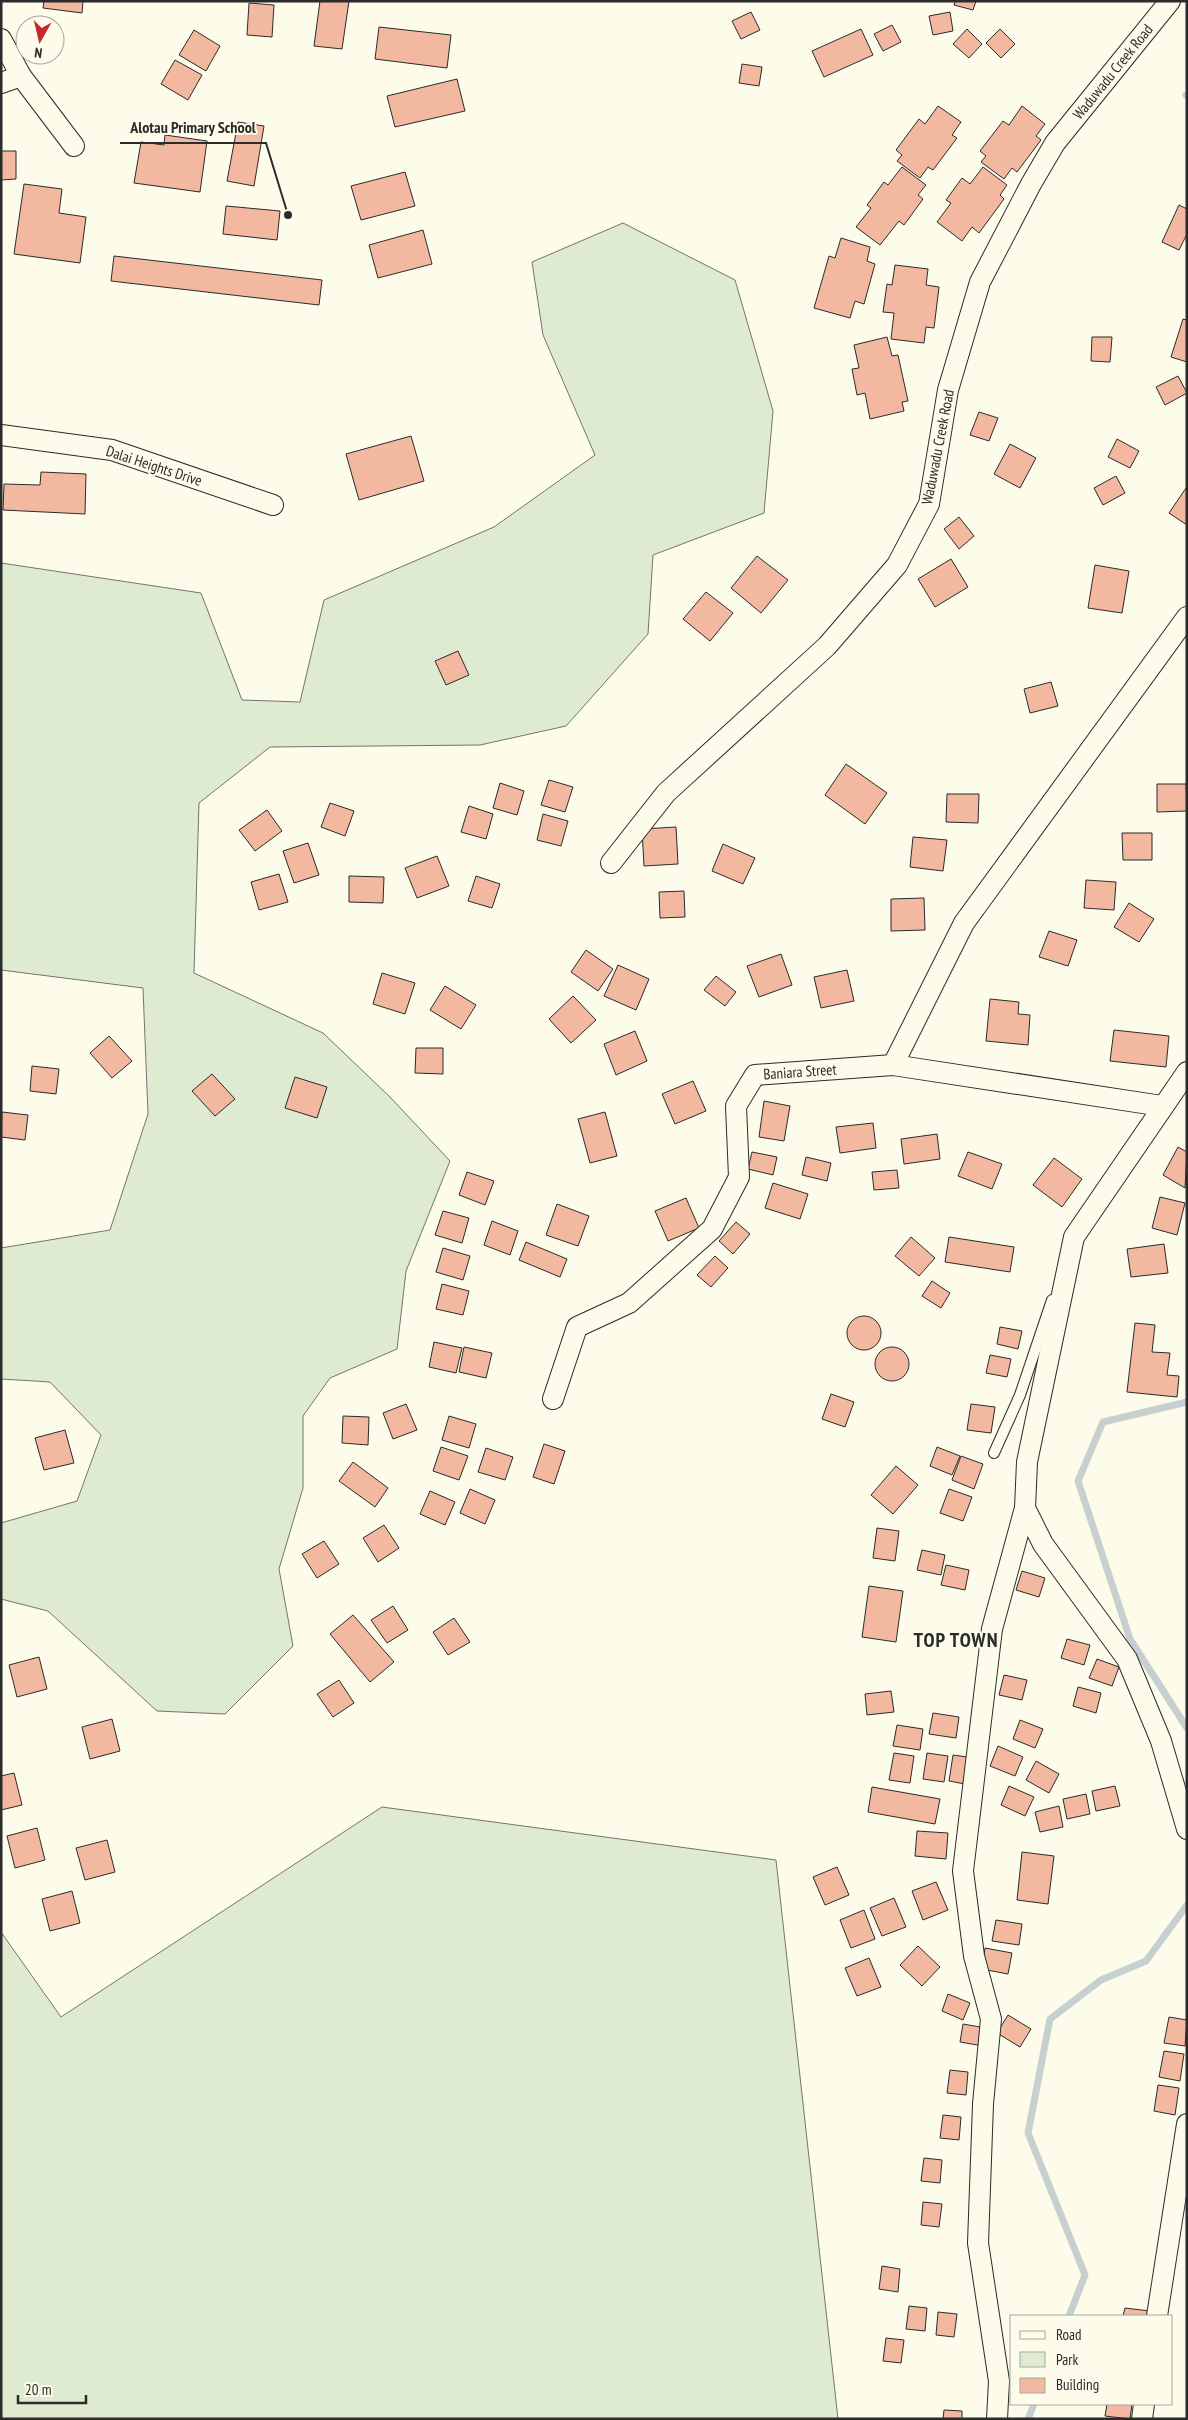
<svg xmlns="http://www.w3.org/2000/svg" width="1188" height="2420" font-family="'PT Sans Narrow',sans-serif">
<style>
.green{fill:#deebd1;stroke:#74746e}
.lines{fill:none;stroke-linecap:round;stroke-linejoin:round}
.stream{stroke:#c7d0d0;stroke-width:7}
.building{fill:#f2b8a0;stroke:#2b2b2b}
.lane-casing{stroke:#2b2b2b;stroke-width:12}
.street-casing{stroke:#2b2b2b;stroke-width:22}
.lane{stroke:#fdfbea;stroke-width:10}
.street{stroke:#fdfbea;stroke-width:20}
.labels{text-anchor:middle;stroke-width:4;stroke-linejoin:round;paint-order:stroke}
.street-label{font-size:15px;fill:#2b2b2b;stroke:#fdfbea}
.district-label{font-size:20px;font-weight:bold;letter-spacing:1px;fill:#2b2b2b;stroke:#fdfbea}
.leader{fill:none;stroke:#2b2b2b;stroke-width:2}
.callout-dot{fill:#2b2b2b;stroke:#fdfbea;stroke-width:2}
.callout-label{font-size:16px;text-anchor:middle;font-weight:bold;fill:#2b2b2b;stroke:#fdfbea;stroke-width:4;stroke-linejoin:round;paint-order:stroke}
</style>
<rect width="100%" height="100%" fill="#fdfbea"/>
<g class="green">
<path d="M623 223 735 280 773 411 764 513 653 555 648 634 566 726 480 745 270 747 199 803 194 973 323 1033 390 1097 450 1161 406 1271 397 1349 330 1378 303 1416V1488L279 1569 293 1646 225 1714 157 1711 48 1611 1 1599V1523L77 1501 101 1435 50 1382 1 1379V1248L110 1230 148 1114 143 988 1 970V563L201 593 242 700 300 702 324 600 494 527 595 455 543 335 532 262Z"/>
<path d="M382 1807 776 1860 838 2419H1V1932L61 2017Z"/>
</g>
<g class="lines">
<g class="stream">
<path d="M1186 95H1187"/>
<path d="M1187 1402 1103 1422 1078 1481 1130 1639 1187 1728"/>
<path d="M1069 2316 1085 2275 1028 2133 1050 2019 1101 1980 1146 1961 1187 1905"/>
<path d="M1028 2419 1034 2404"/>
</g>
</g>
<g class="building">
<path d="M44 1H83L82 13 43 8Z"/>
<path d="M320 1H349L342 49 314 46Z"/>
<path d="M955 1H976L973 10 954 5Z"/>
<path d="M249 3 274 5 272 37 247 35Z"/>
<path d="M751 12 760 30 741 39 732 21Z"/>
<path d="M950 12 953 31 933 35 929 16Z"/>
<path d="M892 25 901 42 883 51 874 34Z"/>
<path d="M379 27 451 35 447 68 375 59Z"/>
<path d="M861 29 873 55 824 77 812 51Z"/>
<path d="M967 29 982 44 969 58 953 44Z"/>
<path d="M1000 29 1015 44 1001 58 986 43Z"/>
<path d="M194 30 220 46 206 71 179 55Z"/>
<path d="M175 60 202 75 188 100 161 84Z"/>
<path d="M742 64 762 67 759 86 739 83Z"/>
<path d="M457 79 465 111 395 127 387 96Z"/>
<path d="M938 106 961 122 952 135 957 138 933 170 928 167 920 178 897 161 902 155 896 150 919 119 925 124Z"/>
<path d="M1022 106 1045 124 1036 136 1041 140 1017 172 1012 168 1004 179 981 162 986 156 980 151 1003 121 1009 125Z"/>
<path d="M238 122 264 126 254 186 227 181Z"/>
<path d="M165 135 207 141 200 192 134 183 141 142 164 145Z"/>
<path d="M1 151H16V179L1 180Z"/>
<path d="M902 167 926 185 918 195 923 199 904 225 899 221 880 245 856 227 871 208 867 205 884 182 888 185Z"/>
<path d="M983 167 1007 185 1000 195 1004 199 979 233 972 227 962 241 937 222 951 203 946 200 962 178 970 184Z"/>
<path d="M405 172 415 206 361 220 351 186Z"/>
<path d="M24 184 62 189 59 213 86 217 80 263 14 254Z"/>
<path d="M1179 205 1187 209V234L1179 250 1162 242Z"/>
<path d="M226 206 280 211 277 240 223 234Z"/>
<path d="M423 230 432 264 378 278 369 245Z"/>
<path d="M841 238 870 247 867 261 875 264 864 304 855 301 850 318 814 308 829 256 835 258Z"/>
<path d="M114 256 322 280 319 305 111 281Z"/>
<path d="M895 265 928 269 926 285 939 287 934 328 926 327 924 343 891 339 894 313 883 312 887 284 892 285Z"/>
<path d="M1183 319 1187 320V362L1171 357Z"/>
<path d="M887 337 892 356 898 355 908 401 902 402 904 411 870 419 865 393 857 395 852 369 859 368 854 345Z"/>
<path d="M1092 337H1112L1110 362 1091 361Z"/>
<path d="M1178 376 1187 393 1165 405 1156 387Z"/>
<path d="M979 412 998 418 989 441 970 435Z"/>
<path d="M411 436 424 481 359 500 346 454Z"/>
<path d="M1117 439 1139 451 1130 468 1108 457Z"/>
<path d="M1010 444 1036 458 1020 488 994 474Z"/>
<path d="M41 472 86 474 85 514 3 510 4 484 40 485Z"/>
<path d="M1116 476 1125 493 1103 505 1094 488Z"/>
<path d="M1186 488H1187V525L1169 513Z"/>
<path d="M959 517 974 536 959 549 944 529Z"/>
<path d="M757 556 788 580 761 613 731 588Z"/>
<path d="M951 559 968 587 935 607 918 579Z"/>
<path d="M1095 565 1129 571 1122 613 1088 608Z"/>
<path d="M706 592 733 613 710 641 683 619Z"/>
<path d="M458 651 469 675 446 685 435 661Z"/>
<path d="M1051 682 1058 706 1030 713 1024 689Z"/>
<path d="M846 764 887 793 865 824 825 795Z"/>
<path d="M549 780 573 787 565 812 541 805Z"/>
<path d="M500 783 524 791 517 815 493 808Z"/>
<path d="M1157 784H1186L1187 811 1157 812Z"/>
<path d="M947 794H979L978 823 946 822Z"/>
<path d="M330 803 354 811 345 836 321 827Z"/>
<path d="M469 806 493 814 486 839 461 832Z"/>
<path d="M267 810 282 831 255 851 239 830Z"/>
<path d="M543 814 568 821 561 846 537 840Z"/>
<path d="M676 827 678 864 644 866 642 829Z"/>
<path d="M1122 833H1152V860H1123Z"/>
<path d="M913 837 947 840 943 871 910 867Z"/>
<path d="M308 843 319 875 294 883 283 851Z"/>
<path d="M723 844 755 858 743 884 712 871Z"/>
<path d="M437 856 449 886 417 898 405 868Z"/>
<path d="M279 874 288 902 259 910 251 882Z"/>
<path d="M349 876 384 877 383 903 349 902Z"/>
<path d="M476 876 500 884 492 908 468 901Z"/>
<path d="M1086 880 1116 882 1114 910 1084 908Z"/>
<path d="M684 891 685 917 660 918 659 892Z"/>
<path d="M924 898 925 930 891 931V899Z"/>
<path d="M1129 903 1154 919 1139 942 1114 927Z"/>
<path d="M1049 931 1077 940 1068 966 1039 957Z"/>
<path d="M586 950 613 969 598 991 571 972Z"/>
<path d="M781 954 792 985 759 997 747 966Z"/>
<path d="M618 965 649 979 636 1010 604 996Z"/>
<path d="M847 970 854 1001 821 1008 814 977Z"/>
<path d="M382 973 415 983 405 1014 373 1004Z"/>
<path d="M716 976 736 992 725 1006 704 990Z"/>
<path d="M445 986 476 1005 461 1029 430 1010Z"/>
<path d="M573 996 596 1020 571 1043 549 1019Z"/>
<path d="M990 999 1019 1002 1018 1014 1030 1015 1028 1045 986 1041Z"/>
<path d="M1114 1030 1169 1036 1166 1067 1110 1061Z"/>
<path d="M635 1031 647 1061 616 1075 604 1044Z"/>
<path d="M109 1036 132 1061 112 1078 90 1053Z"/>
<path d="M416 1048H443V1074L415 1073Z"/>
<path d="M32 1066 59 1069 56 1094 30 1091Z"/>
<path d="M212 1074 235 1099 215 1116 192 1091Z"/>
<path d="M295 1077 327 1087 317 1118 285 1108Z"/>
<path d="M693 1081 706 1111 675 1124 662 1094Z"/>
<path d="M764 1101 790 1106 784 1141 759 1137Z"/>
<path d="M2 1112 28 1115 25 1140 1 1137Z"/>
<path d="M605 1112 617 1156 590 1163 578 1119Z"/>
<path d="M873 1123 876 1148 840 1153 836 1127Z"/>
<path d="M937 1134 940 1159 904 1164 901 1139Z"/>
<path d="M1178 1147 1187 1152 1185 1188 1163 1175Z"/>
<path d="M752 1152 777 1157 773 1175 748 1169Z"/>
<path d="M968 1152 1002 1164 992 1189 958 1176Z"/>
<path d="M806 1157 831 1163 827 1181 802 1175Z"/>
<path d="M1054 1158 1082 1179 1062 1207 1033 1185Z"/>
<path d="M897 1170 899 1188 874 1190 872 1172Z"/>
<path d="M467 1172 494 1181 485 1205 459 1195Z"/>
<path d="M773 1183 808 1194 800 1219 765 1208Z"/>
<path d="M1160 1197 1185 1203 1177 1235 1152 1228Z"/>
<path d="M686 1198 699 1228 668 1241 655 1211Z"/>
<path d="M557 1204 589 1216 578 1246 546 1235Z"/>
<path d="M443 1211 469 1218 462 1243 435 1235Z"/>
<path d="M492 1221 518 1231 510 1255 484 1245Z"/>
<path d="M736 1222 750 1234 733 1254 719 1241Z"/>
<path d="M911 1237 935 1258 919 1276 895 1256Z"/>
<path d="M949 1237 1014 1247 1010 1272 945 1262Z"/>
<path d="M526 1242 567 1259 560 1277 519 1260Z"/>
<path d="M1164 1244 1168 1273 1131 1277 1127 1249Z"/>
<path d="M443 1248 470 1256 463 1280 436 1272Z"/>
<path d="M715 1256 728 1268 711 1287 697 1275Z"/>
<path d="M932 1281 950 1293 941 1308 922 1296Z"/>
<path d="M442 1284 469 1291 463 1315 436 1309Z"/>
<circle cx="864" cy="1333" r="17"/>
<path d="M1135 1323 1155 1325 1152 1352 1170 1353 1167 1375 1179 1376 1177 1397 1127 1392Z"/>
<path d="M1000 1327 1022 1331 1018 1349 997 1344Z"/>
<path d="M434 1342 462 1348 456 1373 429 1367Z"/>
<path d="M464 1347 492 1353 486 1378 459 1372Z"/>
<circle cx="892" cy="1364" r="17"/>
<path d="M990 1355 1011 1359 1007 1377 986 1373Z"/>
<path d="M831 1394 854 1402 845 1427 822 1419Z"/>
<path d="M406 1404 417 1430 393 1439 383 1413Z"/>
<path d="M971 1404 995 1407 991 1433 967 1430Z"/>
<path d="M343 1416 369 1417 368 1445 342 1443Z"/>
<path d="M449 1416 476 1424 469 1448 442 1440Z"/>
<path d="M65 1430 74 1463 44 1470 35 1438Z"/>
<path d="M544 1444 565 1451 554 1484 533 1477Z"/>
<path d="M441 1447 468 1456 459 1480 433 1471Z"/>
<path d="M937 1447 960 1456 952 1475 930 1466Z"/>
<path d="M486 1448 513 1457 505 1480 478 1472Z"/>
<path d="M961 1456 983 1464 974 1489 952 1480Z"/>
<path d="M353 1462 388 1488 375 1507 339 1481Z"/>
<path d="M896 1466 918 1485 893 1514 871 1495Z"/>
<path d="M470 1489 495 1500 485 1524 460 1513Z"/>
<path d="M949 1489 972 1497 963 1521 940 1513Z"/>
<path d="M430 1491 455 1502 445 1525 420 1514Z"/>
<path d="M384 1525 399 1548 378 1562 363 1538Z"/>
<path d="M877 1528 899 1531 895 1561 873 1558Z"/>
<path d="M324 1541 339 1564 317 1578 302 1554Z"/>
<path d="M922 1550 945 1555 941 1575 917 1570Z"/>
<path d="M946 1565 969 1570 965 1590 941 1585Z"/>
<path d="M1022 1571 1045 1578 1039 1597 1016 1590Z"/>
<path d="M869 1586 903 1591 896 1642 862 1637Z"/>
<path d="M393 1606 408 1630 387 1643 371 1620Z"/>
<path d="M353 1615 394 1662 370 1682 330 1634Z"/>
<path d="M454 1618 470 1642 448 1655 433 1632Z"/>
<path d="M1067 1639 1090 1645 1084 1665 1061 1658Z"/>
<path d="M39 1657 47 1689 17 1697 9 1665Z"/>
<path d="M1097 1659 1119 1667 1112 1686 1089 1678Z"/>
<path d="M1004 1675 1027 1680 1022 1700 999 1695Z"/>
<path d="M339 1680 354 1703 333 1717 317 1694Z"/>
<path d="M1078 1687 1101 1693 1096 1713 1073 1706Z"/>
<path d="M891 1691 894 1712 867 1715 865 1694Z"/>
<path d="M933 1713 959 1717 956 1738 929 1734Z"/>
<path d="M112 1719 120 1751 90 1759 82 1727Z"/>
<path d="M1020 1720 1043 1729 1035 1748 1013 1739Z"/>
<path d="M897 1725 923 1729 920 1750 893 1746Z"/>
<path d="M998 1746 1023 1757 1015 1776 990 1766Z"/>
<path d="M894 1753 914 1756 910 1783 889 1780Z"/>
<path d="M927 1753 948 1756 944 1782 923 1779Z"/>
<path d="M953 1755 974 1758 970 1785 949 1781Z"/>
<path d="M1036 1761 1059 1774 1049 1793 1026 1780Z"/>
<path d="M14 1773 22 1805 1 1810V1776Z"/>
<path d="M1009 1786 1034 1797 1025 1816 1001 1805Z"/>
<path d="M1115 1786 1120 1806 1096 1811 1092 1791Z"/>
<path d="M872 1787 940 1799 935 1824 868 1812Z"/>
<path d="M1086 1794 1090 1814 1067 1819 1063 1799Z"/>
<path d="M1059 1806 1063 1827 1040 1832 1035 1812Z"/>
<path d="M37 1828 45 1860 15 1868 7 1836Z"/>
<path d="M917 1831 948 1833 946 1859 915 1856Z"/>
<path d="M107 1840 115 1872 85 1880 76 1848Z"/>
<path d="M1022 1852 1054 1856 1048 1904 1017 1900Z"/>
<path d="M837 1867 849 1895 825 1905 813 1877Z"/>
<path d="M936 1882 948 1910 923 1920 912 1891Z"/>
<path d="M72 1891 80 1923 50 1931 42 1899Z"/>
<path d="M894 1898 906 1927 882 1936 870 1908Z"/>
<path d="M864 1910 875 1939 851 1948 840 1920Z"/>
<path d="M996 1920 1022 1924 1019 1945 992 1941Z"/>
<path d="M918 1946 940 1967 922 1986 900 1965Z"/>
<path d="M985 1948 1012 1953 1008 1974 982 1969Z"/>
<path d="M869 1958 881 1987 857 1996 845 1968Z"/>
<path d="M948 1994 970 2003 963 2020 942 2011Z"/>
<path d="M1008 2015 1031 2029 1020 2047 997 2033Z"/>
<path d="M1169 2017 1187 2020 1185 2046 1164 2043Z"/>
<path d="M963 2024 986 2028 983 2046 960 2042Z"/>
<path d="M1164 2051 1184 2054 1180 2081 1159 2077Z"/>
<path d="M950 2070 968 2072 966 2095 947 2093Z"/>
<path d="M1158 2085 1179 2088 1175 2115 1154 2111Z"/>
<path d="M943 2115 961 2117 959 2140 940 2138Z"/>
<path d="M924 2158 942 2160 940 2183 921 2181Z"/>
<path d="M923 2202 942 2204 939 2227 921 2225Z"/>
<path d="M882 2266 900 2269 898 2292 879 2289Z"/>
<path d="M909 2306 927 2308 925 2331 906 2329Z"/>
<path d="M1125 2308 1150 2311 1149 2316H1123Z"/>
<path d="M938 2312 957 2314 954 2337 936 2335Z"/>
<path d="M886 2338 904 2340 901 2363 883 2361Z"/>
<path d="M1107 2404H1132L1130 2419 1105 2416Z"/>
<path d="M944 2410 962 2411V2419H943Z"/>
</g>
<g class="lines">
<defs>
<path id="lane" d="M994 1453 1020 1395 1052 1300"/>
<g id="street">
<path d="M1 39 21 76 74 146"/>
<path d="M1 83 21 76"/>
<path d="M1 435 112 450 273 505"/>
<path d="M611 863 666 793 827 646 897 565 929 504 948 390 980 282 1031 184 1055 143 1170 1"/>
<path d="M893 1065 964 923 1187 617"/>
<path d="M1187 1072 1074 1237 1027 1462 1025 1508 1043 1544 1127 1659 1161 1741 1187 1829"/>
<path d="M553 1399 577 1327 629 1303 712 1229 739 1177 736 1106 755 1075 893 1065 1162 1106"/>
<path d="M1157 2316 1187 2124"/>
<path d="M997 2419 999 2381 978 2243 983 2104 991 2019 974 1956 963 1871 992 1629 1025 1508"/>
<path d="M1142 2419 1144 2404"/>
</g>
</defs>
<use href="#lane" class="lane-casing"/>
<use href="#street" class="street-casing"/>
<use href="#lane" class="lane"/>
<use href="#street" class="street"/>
</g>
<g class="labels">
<g class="street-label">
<text transform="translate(1113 72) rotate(-51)" y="5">Waduwadu Creek Road</text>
<text transform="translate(938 447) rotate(-79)" y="5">Waduwadu Creek Road</text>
<text transform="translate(154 466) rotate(18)" y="5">Dalai Heights Drive</text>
<text transform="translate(800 1072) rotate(-4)" y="5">Baniara Street</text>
</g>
<g class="district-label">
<text x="956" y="1647">TOP TOWN</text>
</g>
</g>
<path class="leader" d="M288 215L266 143H120"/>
<circle class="callout-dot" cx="288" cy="215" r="5"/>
<g class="callout-label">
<text x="193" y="133">Alotau Primary School</text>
</g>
<rect width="1188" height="2420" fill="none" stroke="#2b2b2b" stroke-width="5"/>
<rect x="1010" y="2315" width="162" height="90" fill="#fdfbea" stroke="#a9a89e"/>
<rect x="1020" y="2331" width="25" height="8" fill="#fdfbea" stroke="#a9a89e"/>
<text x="1056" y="2340" font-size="15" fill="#2b2b2b">Road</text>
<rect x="1020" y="2352" width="25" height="15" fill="#deebd1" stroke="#a9a89e"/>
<text x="1056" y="2365" font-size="15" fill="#2b2b2b">Park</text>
<rect x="1020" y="2378" width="25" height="15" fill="#f2b8a0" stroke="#a9a89e"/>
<text x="1056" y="2390" font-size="15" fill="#2b2b2b">Building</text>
<g transform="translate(40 40) rotate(188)"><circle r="24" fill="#fdfbea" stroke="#a9a89e"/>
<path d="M0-4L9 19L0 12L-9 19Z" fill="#c62828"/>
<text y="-8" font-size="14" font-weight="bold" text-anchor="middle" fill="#2b2b2b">N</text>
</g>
<path d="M18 2395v8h68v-8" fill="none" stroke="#2b2b2b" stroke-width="2.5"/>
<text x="25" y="2395" font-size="15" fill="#2b2b2b" stroke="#fdfbea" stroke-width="4" paint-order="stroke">20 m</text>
</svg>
